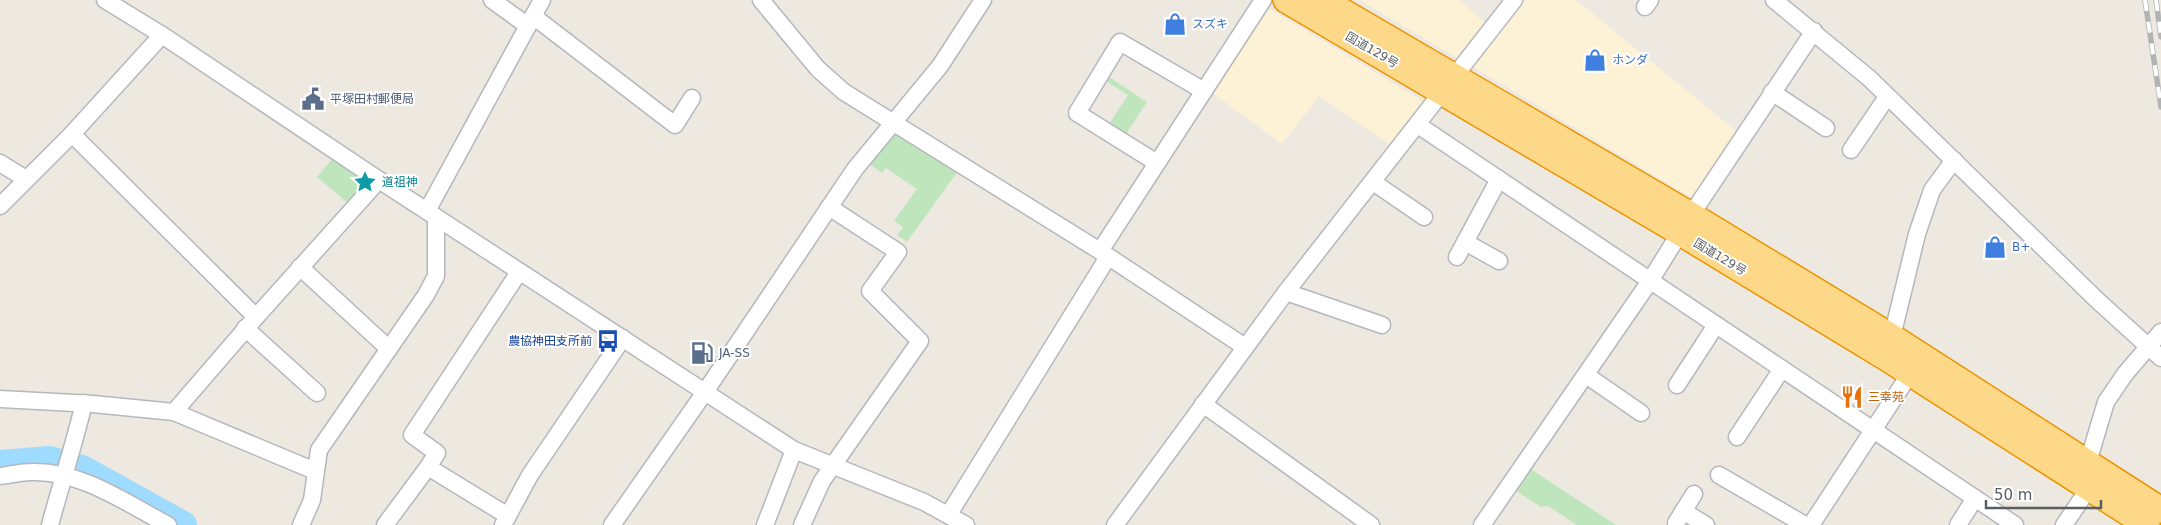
<svg xmlns="http://www.w3.org/2000/svg" width="2161" height="525" font-family="'DejaVu Sans','Noto Sans JP',sans-serif">
<style>
.commercial{fill:#fdf2d5}
.green{fill:#bfe5bd}
.lines{fill:none;stroke-linecap:round;stroke-linejoin:round}
.river{stroke:#9fdaff;stroke-width:28}
.minor-casing{stroke:#b4b7bc;stroke-width:19}
.highway-casing{stroke:#ec9501;stroke-width:28}
.minor{stroke:#fff;stroke-width:16}
.highway{stroke:#fcd888;stroke-width:25}
.rail-casing{stroke:#b2b3b3;stroke-width:5.5}
.rail{stroke:#fff;stroke-width:4;stroke-dasharray:11;stroke-linecap:butt}
.labels{text-anchor:middle;stroke-width:4;stroke-linejoin:round;paint-order:stroke}
.shop-label{font-size:12px;fill:#366cbe;stroke:#fff;text-anchor:start}
.street-label{font-size:12px;fill:#595e62;stroke:#fff}
.service-label{font-size:12px;fill:#4e5e75;stroke:#fff;text-anchor:start}
.culture-label{font-size:12px;fill:#0d838f;stroke:#fff;text-anchor:start}
.transit-label{font-size:12px;fill:#164399;stroke:#fff;text-anchor:end}
.food-label{font-size:12px;fill:#c56008;stroke:#fff;text-anchor:start}
</style>
<rect width="100%" height="100%" fill="#ede9e1"/>
<g class="commercial">
<path d="M1360 0H1460L1485 23 1457 58Z"/>
<path d="M1525 0H1576L1736 131 1692 198 1472 66Z"/>
<path d="M1265 6 1424 102 1392 146 1319 96 1282 144 1211 92Z"/>
</g>
<g class="green">
<path d="M1106 75 1147 102 1122 140 1106 129 1128 95 1103 79Z"/>
<path d="M897 132 958 171 907 242 897 235 903 227 894 221 917 189 886 168 882 173 868 163 889 134Z"/>
<path d="M333 158 369 182 349 204 317 177Z"/>
<path d="M1529 468 1616 525H1577L1548 506 1541 507 1515 490Z"/>
</g>
<g class="lines">
<path class="river" d="M0 464 49 460 82 469 183 525"/>
<defs>
<g id="minor">
<path d="M105 0 162 35 379 180 794 450 924 502 966 525"/>
<path d="M492 0 528 26"/>
<path d="M761 0 818 69 844 92 1100 251 1245 347"/>
<path d="M1774 0 1869 78 2097 300 2161 358"/>
<path d="M1645 7 1650 0"/>
<path d="M533 16 675 125 692 98"/>
<path d="M1772 92 1826 128"/>
<path d="M1418 125 2015 525"/>
<path d="M72 134 256 317"/>
<path d="M1851 150 1887 97"/>
<path d="M0 163 26 179"/>
<path d="M1157 163 1077 113 1120 42 1204 91"/>
<path d="M1373 182 1424 217"/>
<path d="M0 206 72 134 162 35"/>
<path d="M427 211 542 0"/>
<path d="M1465 242 1499 261"/>
<path d="M1100 251 1263 0"/>
<path d="M1457 257 1499 179"/>
<path d="M300 267 389 349"/>
<path d="M1286 292 1382 325"/>
<path d="M245 328 317 393"/>
<path d="M1890 345 1917 234 1932 190 1954 160"/>
<path d="M1586 375 1641 413"/>
<path d="M1677 385 1716 325"/>
<path d="M0 399 93 404 174 412 315 471"/>
<path d="M1203 404 1371 525"/>
<path d="M174 412 256 317 379 180"/>
<path d="M1737 437 1782 369"/>
<path d="M2088 462 2106 402 2125 374 2161 332"/>
<path d="M1719 475 1805 525"/>
<path d="M0 476C10 475 21 472 31 472 80 470 126 503 168 525"/>
<path d="M1683 511 1706 525"/>
<path d="M949 514 1108 257"/>
<path d="M508 516 428 467 437 453 412 435 519 272"/>
<path d="M1676 523 1694 494"/>
<path d="M50 525C61 484 74 445 84 403"/>
<path d="M301 525 312 500 319 450 426 295 436 276V217"/>
<path d="M385 525 428 467"/>
<path d="M503 525 530 475 623 338"/>
<path d="M612 525 705 392 855 169 940 66 983 0"/>
<path d="M765 525 794 450"/>
<path d="M802 525 822 481 920 341 870 291 898 252 829 207"/>
<path d="M1115 525 1286 292 1514 0"/>
<path d="M1482 525 1650 281 1691 215 1814 31"/>
<path d="M1811 525 1915 366"/>
<path d="M1958 525 1975 498"/>
<path d="M2064 525 2089 488"/>
</g>
<g id="highway">
<path d="M1286 0 1679 232 1885 357 2147 525"/>
<path d="M1323 0 1691 215 1892 337 2161 510"/>
</g>
</defs>
<use href="#minor" class="minor-casing"/>
<use href="#highway" class="highway-casing"/>
<use href="#minor" class="minor"/>
<use href="#highway" class="highway"/>
<defs>
<g id="rail">
<path d="M2145 0 2161 107"/>
<path d="M2156 0 2161 37"/>
</g>
</defs>
<use href="#rail" class="rail-casing"/>
<use href="#rail" class="rail"/>
</g>
<defs>
<symbol id="shop-bare" viewBox="-9 -9 18 18"><path d="M-5-2.5h2.3a2.7 3.5 0 0 1 5.4 0H5L5.5 6h-11ZM-1.5-2.5h3a1.5 2.3 0 0 0-3 0Z" fill="#3f7fe0" stroke="#fff" stroke-width="2.5" paint-order="stroke"/></symbol>
<symbol id="civic-bare" viewBox="-9 -9 18 18"><path d="M-.6-6.5H3V-4.5H.6V-3L4-1V1h2V6H-6V1h2V-1L-.6-3ZM-1.2 2.5V6h2.4V2.5Z" fill="#5c6f8a" stroke="#fff" stroke-width="2.5" paint-order="stroke"/></symbol>
<symbol id="sight-bare" viewBox="-9 -9 18 18"><path d="M0-6L1.8-2.2L6-1.7L2.9 1.2L3.7 5.4L0 3.3L-3.7 5.4L-2.9 1.2L-6-1.7L-1.8-2.2Z" fill="#0f9aa8" stroke="#fff" stroke-width="2.5" paint-order="stroke"/></symbol>
<symbol id="bus-bare" viewBox="-9 -9 18 18"><path d="M-5-6H5V4H4V6H2V4H-2V6H-4V4H-5ZM-3.5-4V0h7V-4ZM-3.5 1.2v1.5H-2V1.2ZM2 1.2v1.5H3.5V1.2Z" fill="#1a4fb4" stroke="#fff" stroke-width="2.5" paint-order="stroke"/></symbol>
<symbol id="fuel-bare" viewBox="-9 -9 18 18"><path d="M-5.5-6h7V0h2V4h1.3V-2.5L3-4.5l.8-.8L6-3V5H2.5V1h-1V6h-7ZM-4.2-4.7v3.2H.2V-4.7Z" fill="#5c6f8a" stroke="#fff" stroke-width="2.5" paint-order="stroke"/></symbol>
<symbol id="restaurant-bare" viewBox="-9 -9 18 18"><path d="M-5-6h1v4h1v-4h1v4h1v-4h1v5L-1.5 .5V6h-2V.5L-5-1ZM5-6V6H3V1.5H1.5Q1.5-4 5-6Z" fill="#e8710a" stroke="#fff" stroke-width="2.5" paint-order="stroke"/></symbol>
</defs>
<g fill-rule="evenodd">
<use href="#shop-bare" x="1159" y="8" width="32" height="32"/>
<use href="#shop-bare" x="1579" y="44" width="32" height="32"/>
<use href="#civic-bare" x="297" y="83" width="32" height="32"/>
<use href="#sight-bare" x="349" y="166" width="32" height="32"/>
<use href="#shop-bare" x="1979" y="231" width="32" height="32"/>
<use href="#bus-bare" x="592" y="325" width="32" height="32"/>
<use href="#fuel-bare" x="686" y="337" width="32" height="32"/>
<use href="#restaurant-bare" x="1836" y="381" width="32" height="32"/>
</g>
<g class="labels">
<g class="shop-label">
<text x="1192" y="28">スズキ</text>
<text x="1612" y="64">ホンダ</text>
<text x="2012" y="251">B+</text>
</g>
<g class="street-label">
<text transform="translate(1372 50) rotate(30)" y="4">国道129号</text>
<text transform="translate(1720 257) rotate(31)" y="4">国道129号</text>
</g>
<g class="service-label">
<text x="330" y="103">平塚田村郵便局</text>
<text x="719" y="357">JA-SS</text>
</g>
<g class="culture-label">
<text x="382" y="186">道祖神</text>
</g>
<g class="transit-label">
<text x="592" y="345">農協神田支所前</text>
</g>
<g class="food-label">
<text x="1868" y="401">三幸苑</text>
</g>
</g>
<path d="M1986 500v8h115v-8" fill="none" stroke="#595e62" stroke-width="2.5"/>
<text x="1994" y="500" font-size="15" fill="#595e62" stroke="#ffffff" stroke-width="4" paint-order="stroke">50 m</text>
</svg>
